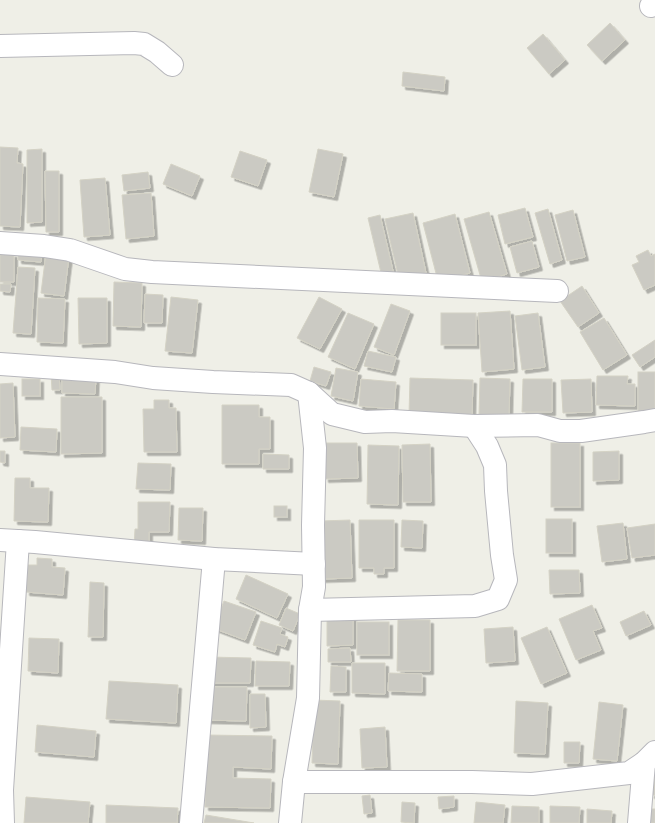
<svg xmlns="http://www.w3.org/2000/svg" width="655" height="823" font-family="Overpass,sans-serif">
<style>
.building{fill:#cbcac3;stroke:#d4d2c5;filter:url(#shadow)}
.lines{fill:none;stroke-linecap:round;stroke-linejoin:round}
.minor-casing{stroke:#b7b7bc;stroke-width:24}
.minor{stroke:#fff;stroke-width:22}
</style>
<defs>
<filter id="shadow"><feDropShadow dx="3.5" dy="3.5" stdDeviation="0" flood-color="#0004"/></filter>
</defs>
<rect width="100%" height="100%" fill="#efefe7"/>
<g class="building">
<path d="M610 23 625 40 602 61 587 45Z"/>
<path d="M543 34 565 60 549 74 527 48Z"/>
<path d="M403 72 445 77 444 91 402 86Z"/>
<path d="M0 147 18 148 17 163 23 164 20 227 0 226Z"/>
<path d="M42 149V222L27 223V150Z"/>
<path d="M318 149 343 154 334 197 309 192Z"/>
<path d="M240 151 267 160 258 186 231 177Z"/>
<path d="M171 164 200 176 192 196 163 184Z"/>
<path d="M45 171H59V232H46Z"/>
<path d="M148 172 150 188 124 191 122 175Z"/>
<path d="M105 178 110 235 84 237 80 180Z"/>
<path d="M151 193 154 236 126 239 122 195Z"/>
<path d="M525 208 533 237 505 244 498 215Z"/>
<path d="M548 209 562 260 550 264 535 213Z"/>
<path d="M573 210 585 257 567 261 555 215Z"/>
<path d="M489 212 507 274 482 282 464 219Z"/>
<path d="M413 213 426 273 399 279 385 219Z"/>
<path d="M455 214 470 273 438 281 423 223Z"/>
<path d="M380 215 394 275 382 277 368 218Z"/>
<path d="M532 241 539 267 517 273 510 247Z"/>
<path d="M18 248 42 250 41 262 18 260Z"/>
<path d="M648 250 651 256 655 254V285L644 290 632 265 639 262 636 256Z"/>
<path d="M0 253 14 254V282H0Z"/>
<path d="M46 253 69 256 64 296 41 293Z"/>
<path d="M18 267 35 268 31 334 13 333Z"/>
<path d="M114 282 142 283 141 327 113 326Z"/>
<path d="M0 284H11L10 292 0 291Z"/>
<path d="M582 286 599 313 578 327 560 301Z"/>
<path d="M145 294 163 295 162 323H144Z"/>
<path d="M171 297 198 300 192 353 165 351Z"/>
<path d="M319 297 342 309 320 349 297 338Z"/>
<path d="M38 298 65 299 63 343 37 342Z"/>
<path d="M78 298H107V343L79 344Z"/>
<path d="M391 304 410 311 394 355 374 347Z"/>
<path d="M510 311 514 369 482 372 478 313Z"/>
<path d="M348 313 374 324 355 369 328 357Z"/>
<rect x="441" y="313" width="35" height="32"/>
<path d="M538 313 545 367 522 370 515 316Z"/>
<path d="M604 318 627 355 603 370 580 332Z"/>
<path d="M655 340V357L640 367 632 355Z"/>
<path d="M368 351 396 357 392 372 364 366Z"/>
<path d="M314 367 331 372 326 386 310 381Z"/>
<path d="M336 368 358 372 353 401 331 396Z"/>
<rect x="638" y="372" width="17" height="40"/>
<path d="M51 374H59L60 390H52Z"/>
<path d="M62 376 96 377 95 394 62 393Z"/>
<path d="M597 376H628L627 384H635V406L596 405Z"/>
<path d="M410 378 473 380 472 415 409 414Z"/>
<path d="M480 378 510 379 509 415H479Z"/>
<rect x="22" y="379" width="18" height="17"/>
<path d="M361 379 396 382 394 409 359 406Z"/>
<path d="M523 379H552V412H522Z"/>
<path d="M591 379 592 412 563 413 561 380Z"/>
<path d="M13 383 15 437 0 438V384Z"/>
<path d="M61 397H102V453L61 454Z"/>
<path d="M154 400H169V408H176L177 452H144L143 409H154Z"/>
<path d="M222 405H259V417H270V449H259V464H222Z"/>
<path d="M21 427 57 429 56 452 20 450Z"/>
<path d="M324 443H357L358 478 325 479Z"/>
<rect x="551" y="443" width="29" height="64"/>
<path d="M430 444 431 502H403L402 445Z"/>
<path d="M368 445 399 446 398 505 367 504Z"/>
<path d="M0 451H5V463L0 462Z"/>
<path d="M619 451V480L593 481V452Z"/>
<path d="M263 454 289 455V469H263Z"/>
<path d="M138 463 171 464 170 490 136 489Z"/>
<path d="M15 478H30V488H49L48 522 14 521Z"/>
<path d="M138 502H170L169 532H149V547H134L135 529H138Z"/>
<rect x="274" y="506" width="13" height="11"/>
<path d="M179 508H203L202 541 178 540Z"/>
<rect x="546" y="519" width="26" height="34"/>
<path d="M350 520 352 578 322 579 320 521Z"/>
<path d="M359 520H394V568H384V574H374V568H359Z"/>
<path d="M402 520 423 521 422 548 401 547Z"/>
<path d="M623 523 627 559 602 562 597 526Z"/>
<path d="M655 524V555L632 558 627 528Z"/>
<path d="M37 558 52 559V567L65 568 63 595 26 592 28 565H37Z"/>
<path d="M549 570H579L580 593 550 594Z"/>
<path d="M246 575 288 594 277 618 236 599Z"/>
<path d="M90 582 104 583 103 637H88Z"/>
<path d="M224 601 256 612 245 640 213 628Z"/>
<path d="M592 605 602 628 593 631 601 650 576 660 559 619Z"/>
<path d="M286 608 300 614 293 631 279 625Z"/>
<path d="M644 611 651 625 626 636 620 622Z"/>
<path d="M353 617V645L327 646V618Z"/>
<path d="M398 620H430V671H397Z"/>
<path d="M261 621 282 628 280 634 288 637 285 647 277 644 275 652 253 645Z"/>
<rect x="357" y="622" width="32" height="33"/>
<path d="M513 627 515 661 486 663 484 629Z"/>
<path d="M547 627 567 673 541 684 521 638Z"/>
<path d="M29 638 59 639 58 673 28 671Z"/>
<path d="M350 648 351 662H328V649Z"/>
<path d="M210 657 251 658 250 683H209Z"/>
<path d="M256 661 290 662 289 686H255Z"/>
<path d="M352 663H385V694L352 693Z"/>
<path d="M331 666 346 667V692H330Z"/>
<path d="M389 673 422 674V692L388 691Z"/>
<path d="M109 681 178 685 176 723 106 719Z"/>
<path d="M207 687H247L246 721 206 720Z"/>
<path d="M250 694H265L266 727 250 728Z"/>
<path d="M314 700 340 701 338 764 312 763Z"/>
<path d="M516 701 548 703 545 754 514 753Z"/>
<path d="M599 702 623 705 617 761 593 759Z"/>
<path d="M37 725 96 731 94 757 35 752Z"/>
<path d="M385 727 387 767 362 768 360 729Z"/>
<path d="M207 735 272 736 271 769 233 767V778L271 779 270 808 205 807Z"/>
<path d="M564 742H580L579 763H564Z"/>
<path d="M655 764V795H651Z"/>
<path d="M370 795 372 813 364 814 362 796Z"/>
<path d="M454 796V807L439 809 438 797Z"/>
<path d="M26 797 90 802 88 823H24Z"/>
<path d="M402 802 415 803 414 823 401 822Z"/>
<path d="M476 802 505 805 503 823H474Z"/>
<path d="M106 805 178 808 177 823H106Z"/>
<path d="M512 806 539 807V823H511Z"/>
<path d="M550 806 580 807 579 823H550Z"/>
<path d="M587 809 612 811 611 823H587Z"/>
<path d="M648 809H655V823H649Z"/>
<path d="M206 815 254 823H204Z"/>
</g>
<g class="lines">
<defs>
<g id="minor">
<path d="M651 6 655 0"/>
<path d="M0 46 134 43 144 44 157 52 172 65"/>
<path d="M0 243 44 246 70 250 125 269 152 272 557 291"/>
<path d="M0 364 115 372 153 378 213 382 291 385 309 393 332 414 365 422 392 421 474 426 538 425 560 431H581L644 422 655 420"/>
<path d="M0 540 35 542 214 559 314 564"/>
<path d="M310 610 475 606 498 599 506 580 502 555 496 491 495 465 487 446 474 426"/>
<path d="M294 782H472L532 784 629 773 644 763 655 752"/>
<path d="M3 823 2 790 18 541"/>
<path d="M191 823 214 559"/>
<path d="M290 823 294 782 308 698 310 610 314 587 313 525 315 448 309 393"/>
<path d="M639 823 644 763"/>
</g>
</defs>
<use href="#minor" class="minor-casing"/>
<use href="#minor" class="minor"/>
</g>
</svg>
